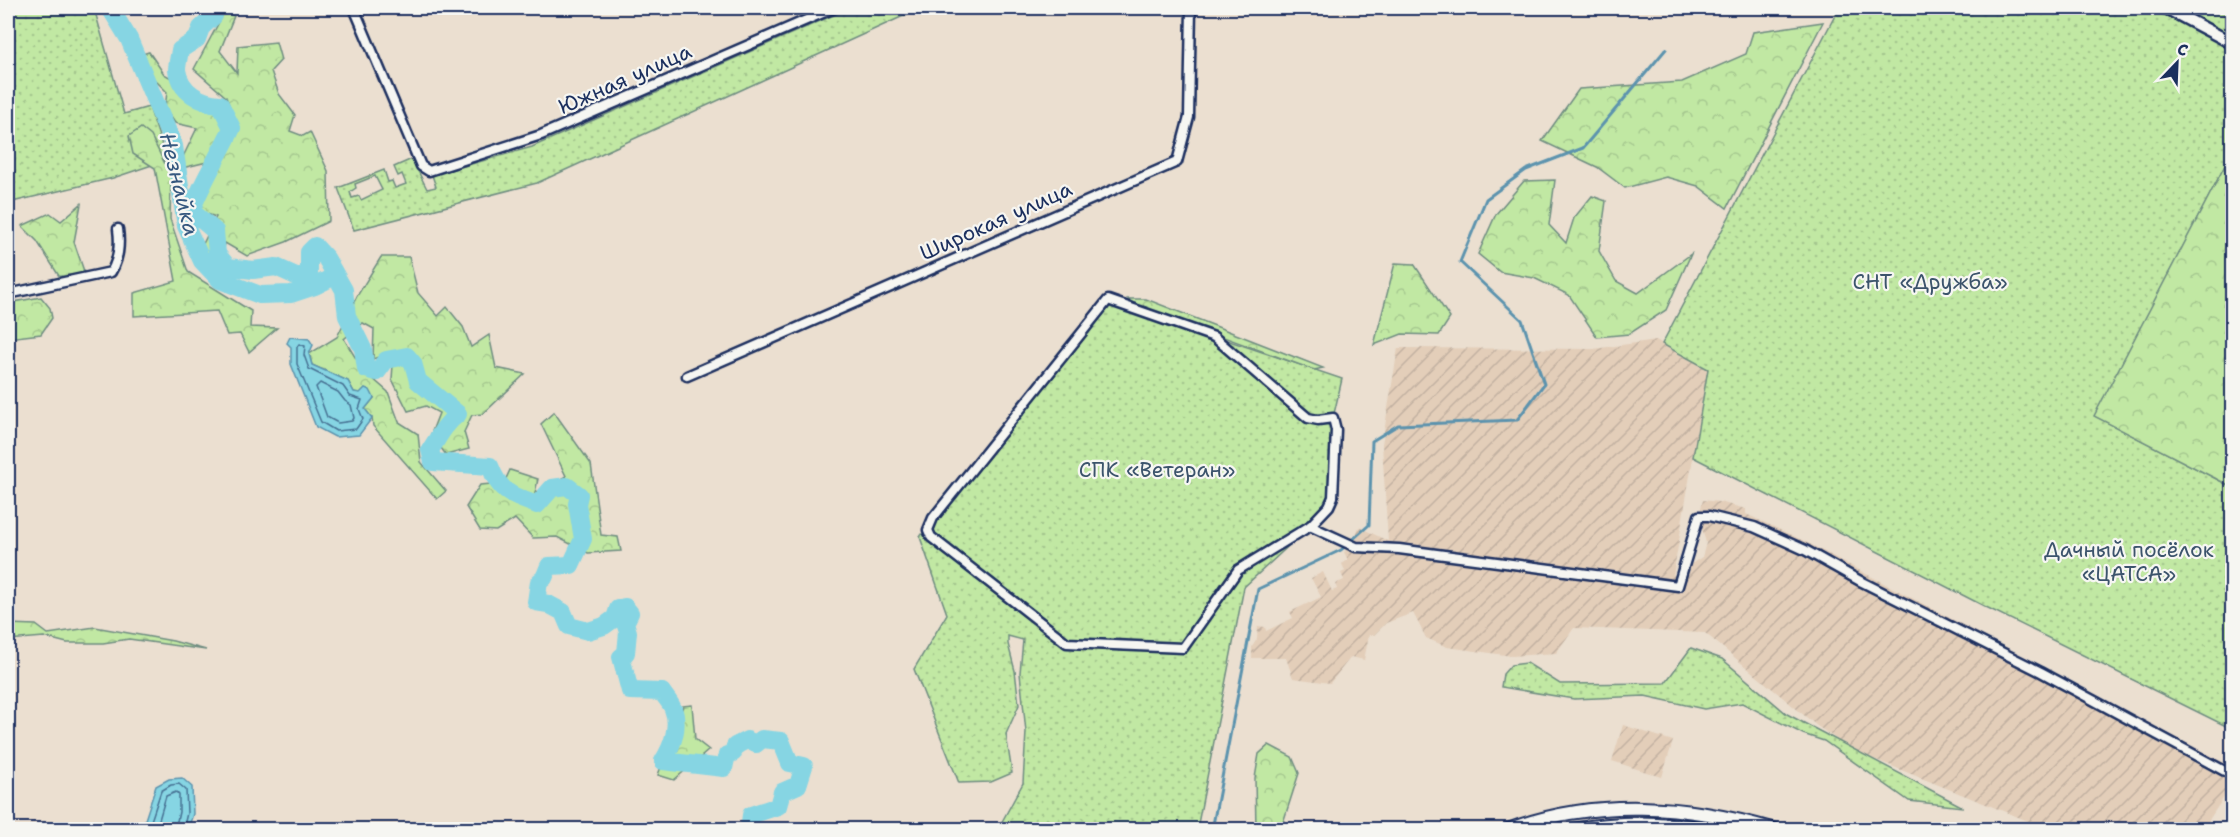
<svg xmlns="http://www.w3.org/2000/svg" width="2240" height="837" font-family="'Shantell Sans',sans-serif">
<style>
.industrial{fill:url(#industrial-furrows)}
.grass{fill:url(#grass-dots);stroke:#6e8c80;stroke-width:1.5;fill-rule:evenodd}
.forest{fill:url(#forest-crowns);stroke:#6e8c80;stroke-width:1.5}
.water{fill:#86d5e3;stroke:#5b93ae;stroke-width:1.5}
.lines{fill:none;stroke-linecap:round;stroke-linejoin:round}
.shore{stroke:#467193;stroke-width:1.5}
.stream{stroke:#5b93ae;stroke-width:3}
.river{stroke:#86d5e3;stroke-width:18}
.minor-casing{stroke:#1b2f5e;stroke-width:13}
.tertiary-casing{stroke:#1b2f5e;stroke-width:15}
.secondary-casing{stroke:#1b2f5e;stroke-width:16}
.minor{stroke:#f6f6f2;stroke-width:8}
.tertiary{stroke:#f6f6f2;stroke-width:10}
.secondary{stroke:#f6f6f2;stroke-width:12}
.labels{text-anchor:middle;stroke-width:4.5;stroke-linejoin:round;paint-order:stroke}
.street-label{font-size:21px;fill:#1b2f5e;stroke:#f6f6f2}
.park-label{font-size:21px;fill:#3c546c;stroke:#f6f6f2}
.water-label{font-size:22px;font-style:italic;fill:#36587f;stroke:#f6f6f2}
</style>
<defs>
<pattern id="industrial-furrows" width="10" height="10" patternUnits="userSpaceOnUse" patternTransform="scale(1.5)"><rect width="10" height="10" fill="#e3ceb9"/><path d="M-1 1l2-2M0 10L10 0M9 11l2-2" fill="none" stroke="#c2b1a1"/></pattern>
<pattern id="grass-dots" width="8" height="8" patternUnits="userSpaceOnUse" patternTransform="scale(1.5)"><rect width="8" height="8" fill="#c1e8a3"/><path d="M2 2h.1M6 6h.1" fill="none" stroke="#a5c78f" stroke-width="1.8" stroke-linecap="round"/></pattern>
<pattern id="forest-crowns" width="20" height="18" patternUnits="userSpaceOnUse" patternTransform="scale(1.5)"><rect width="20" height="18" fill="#c1e8a3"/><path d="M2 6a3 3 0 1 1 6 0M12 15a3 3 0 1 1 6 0" fill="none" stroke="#a5c78f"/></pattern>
</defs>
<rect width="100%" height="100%" fill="#ebdfd0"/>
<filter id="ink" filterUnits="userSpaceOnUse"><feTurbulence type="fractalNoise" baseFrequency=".0167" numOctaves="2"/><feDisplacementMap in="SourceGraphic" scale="12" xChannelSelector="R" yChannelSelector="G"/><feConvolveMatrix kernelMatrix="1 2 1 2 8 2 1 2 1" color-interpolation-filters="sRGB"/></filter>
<g filter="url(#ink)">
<g class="industrial">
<path d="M1656 340 1708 369 1673 576 1702 557 1706 543 1699 516 1703 500 1719 502 1746 509V514L1804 541 2232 767V785L2203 829H2048L1854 751 1817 726 1705 633 1574 628 1556 653 1512 656 1447 647 1426 638 1413 613 1386 623 1374 635H1369L1364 660 1351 657 1330 683 1293 678 1286 658H1252V647L1257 639 1258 626 1265 627 1266 631 1293 618 1290 612 1321 597 1311 578 1323 572 1332 591 1337 589 1335 584 1344 580 1341 573 1345 571 1342 564 1348 560 1344 552 1352 546 1359 527 1388 541 1382 444 1398 348 1594 349Z"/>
<path d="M1623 725 1673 741 1662 777 1612 761Z"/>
</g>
<g class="grass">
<path d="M8 8H94L124 114 149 107 167 160 113 178 8 203Z"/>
<path d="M850 8H921L537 183 354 230 338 188 384 170 388 182 392 181 395 188 406 184 402 174 398 176 394 167 412 159 427 189 436 187 432 175 532 147ZM375 176 382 190 361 200 359 196 352 198 350 192 356 188 355 184Z"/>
<path d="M1839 8H2232V152L2095 416 2232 487V729L1984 606 1693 457 1708 369 1662 344Z"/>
<path d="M1108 300 1342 379 1333 418V497L1310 526 1244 587 1197 829H998L1023 783 1026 732 1020 673 1023 640 1008 636V644L1015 671 1019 705 1006 734 1012 773 991 782 959 783 914 669 947 614 920 537 933 518Z"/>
<path d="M1691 648 1722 659 1787 714 1963 807 1909 801 1824 741 1803 734 1742 703 1704 709 1645 696 1574 699 1501 687 1503 674 1511 665 1527 663 1560 684 1665 683Z"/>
</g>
<g class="forest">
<path d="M225 11 234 16 220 51 237 73 238 46 276 42 281 60 271 71 279 94 295 115 290 131 303 136 310 132 328 171 329 221 286 242 247 256 225 243 220 272 202 246 216 217 198 211 239 129 226 97 194 69Z"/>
<path d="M1823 22 1727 208 1698 186 1666 177 1625 188 1597 167 1542 141 1579 89 1682 82 1746 54 1753 32Z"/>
<path d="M149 52 164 74 191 89 195 105 223 114 227 127 211 161 182 168 181 161 197 128 175 123 165 108 167 92 150 75 139 55Z"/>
<path d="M141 128 151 136 171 176 170 219 188 272 251 311 250 327 277 328 249 352 240 334 227 335 217 311 134 316V293L176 281 155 168 133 154 129 136Z"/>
<path d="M2232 152V487L2094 416Z"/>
<path d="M1555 180 1549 225 1566 243 1574 218 1592 196 1606 201 1599 251 1616 281 1638 293 1691 254 1666 310 1629 334 1597 337 1569 295 1534 278 1500 272 1478 254 1496 214 1524 181Z"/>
<path d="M81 204 74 242 86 277 59 276 37 241 22 226 50 213 61 221Z"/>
<path d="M381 257H409L418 293 438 316 447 307 463 327 471 347 489 335 496 368 525 374 483 414 472 415 464 432 469 449 446 455 431 434 439 413 426 406 408 411 392 379 394 351 373 359 374 329 363 323 344 339 363 370 388 392 399 422 418 434 421 462 446 491 437 499 373 426 372 418 365 409 374 398 354 392 348 381 312 365 309 354 337 337 357 296Z"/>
<path d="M1395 263 1414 264 1450 318 1439 335 1402 334 1374 345Z"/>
<path d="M41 297 50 308 52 318 41 334 8 338V303Z"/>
<path d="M1128 299H1146L1323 368 1314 370 1136 305Z"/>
<path d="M554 412 591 464 601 535 618 537 621 551 588 553 557 537 533 538 515 519 496 531 480 530 466 507 480 485 504 483 510 470 538 479 535 493 566 476 541 424Z"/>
<path d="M8 624 36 625 48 634 95 627 173 641 206 650 129 639 103 643H67L44 637 8 640Z"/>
<path d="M692 705 695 739 709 750 674 780 658 775 683 706Z"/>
<path d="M1269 745 1292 757 1299 773 1281 829H1256L1255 778 1259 754Z"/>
</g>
<g class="water">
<path d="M290 337 309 339 313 345 309 354 312 365 348 381 354 392 360 393 365 388 370 390 374 398 365 409 372 418 359 435 335 437 316 427 291 364V347L287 343Z"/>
<path d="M182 778 192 787 193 814 188 829H142L156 786 169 779Z"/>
</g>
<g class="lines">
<g class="shore">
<path d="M299 344 305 346 304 355 309 369 343 386 350 396 362 400 359 409 363 419 356 429 336 431 321 422 297 364V347Z"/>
<path d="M320 383 338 392 345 401 351 405 354 418 352 421 338 423 327 417 316 387Z"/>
<path d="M148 830 161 791 171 785 179 784 186 790 187 813 183 830"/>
<path d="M156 830 166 796 176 792 179 795V812L175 830"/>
</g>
<path class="stream" d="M1212 830 1258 589 1341 550 1369 525 1372 441 1398 425 1517 420 1544 384 1522 320 1460 262 1486 199 1526 170 1583 148 1666 49"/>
<g class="river">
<path d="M110 8 129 39 174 146 186 226 202 261 220 280 260 295 291 294 315 286 335 276"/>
<path d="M215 8 214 16 201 28 197 39 180 50C179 57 177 64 177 70 180 92 201 103 220 104L232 128C219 156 202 182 191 211L215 231 217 254 228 267 253 270 276 267 296 276H309V252L315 246 326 258 344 290 347 316 363 349 366 369 377 372 386 360 407 356 413 363 418 381 458 414C444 425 440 435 430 450L433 462 490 466C500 493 512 496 537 505L552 488 567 486 579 495 577 504 583 539 571 565 549 566 544 578 539 582 536 602 548 604 563 612 569 626 588 631 604 626 615 618 618 609 625 607 630 613 625 623 628 632 626 653 621 657 630 691 662 692C665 697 671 703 673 709 680 726 672 747 663 761L724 768 727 755 733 753 735 746 747 740 756 744 762 739 781 741 790 763 804 766 798 785 782 792 778 806 751 815 749 830"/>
</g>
<defs>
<g id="minor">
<path d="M354 8 421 166 429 171 541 135 834 8"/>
<path d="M8 294 111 272C119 259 120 244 118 229"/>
<path d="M1108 300 1214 337 1308 418 1318 420 1333 418 1336 430 1333 497 1329 506 1310 526 1238 570 1183 648 1067 643 931 537 928 530 933 518Z"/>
<path d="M687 376 1177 162 1189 117 1191 8"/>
<path d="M1310 526 1356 547 1399 549 1678 586 1699 516H1709L1754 527 1805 550 1862 582 2041 672 2232 775"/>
</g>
<path id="tertiary" d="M2166 8 2232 43"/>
<g id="secondary">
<path d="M1508 830C1594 797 1689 804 1775 830"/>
<path d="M1573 830C1618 821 1665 822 1710 830"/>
</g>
</defs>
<use href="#minor" class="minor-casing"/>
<use href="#tertiary" class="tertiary-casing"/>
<use href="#secondary" class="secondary-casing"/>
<use href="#minor" class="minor"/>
<use href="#tertiary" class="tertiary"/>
<use href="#secondary" class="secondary"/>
</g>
</g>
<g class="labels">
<g class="street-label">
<text transform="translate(625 79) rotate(-24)" y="7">Южная улица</text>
<text transform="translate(996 221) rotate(-24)" y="7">Широкая улица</text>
</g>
<g class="park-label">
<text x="1930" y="289">СНТ «Дружба»</text>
<text x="1157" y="477">СПК «Ветеран»</text>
<text x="2129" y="557">Дачный посёлок<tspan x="2129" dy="24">«ЦАТСА»</tspan></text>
</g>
<g class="water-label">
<text transform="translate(180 184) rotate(76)" y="8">Незнайка</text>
</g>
</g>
<rect width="2240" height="837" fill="none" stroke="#f6f6f2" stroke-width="30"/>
<rect x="15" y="15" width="2210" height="807" fill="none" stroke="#1b2f5e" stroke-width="2" filter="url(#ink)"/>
<g transform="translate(2177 63) rotate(23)" stroke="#f6f6f2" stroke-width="4.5" paint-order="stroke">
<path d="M0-4.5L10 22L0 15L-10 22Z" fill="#1b2f5e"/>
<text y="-9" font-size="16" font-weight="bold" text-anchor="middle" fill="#1b2f5e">С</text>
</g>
</svg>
